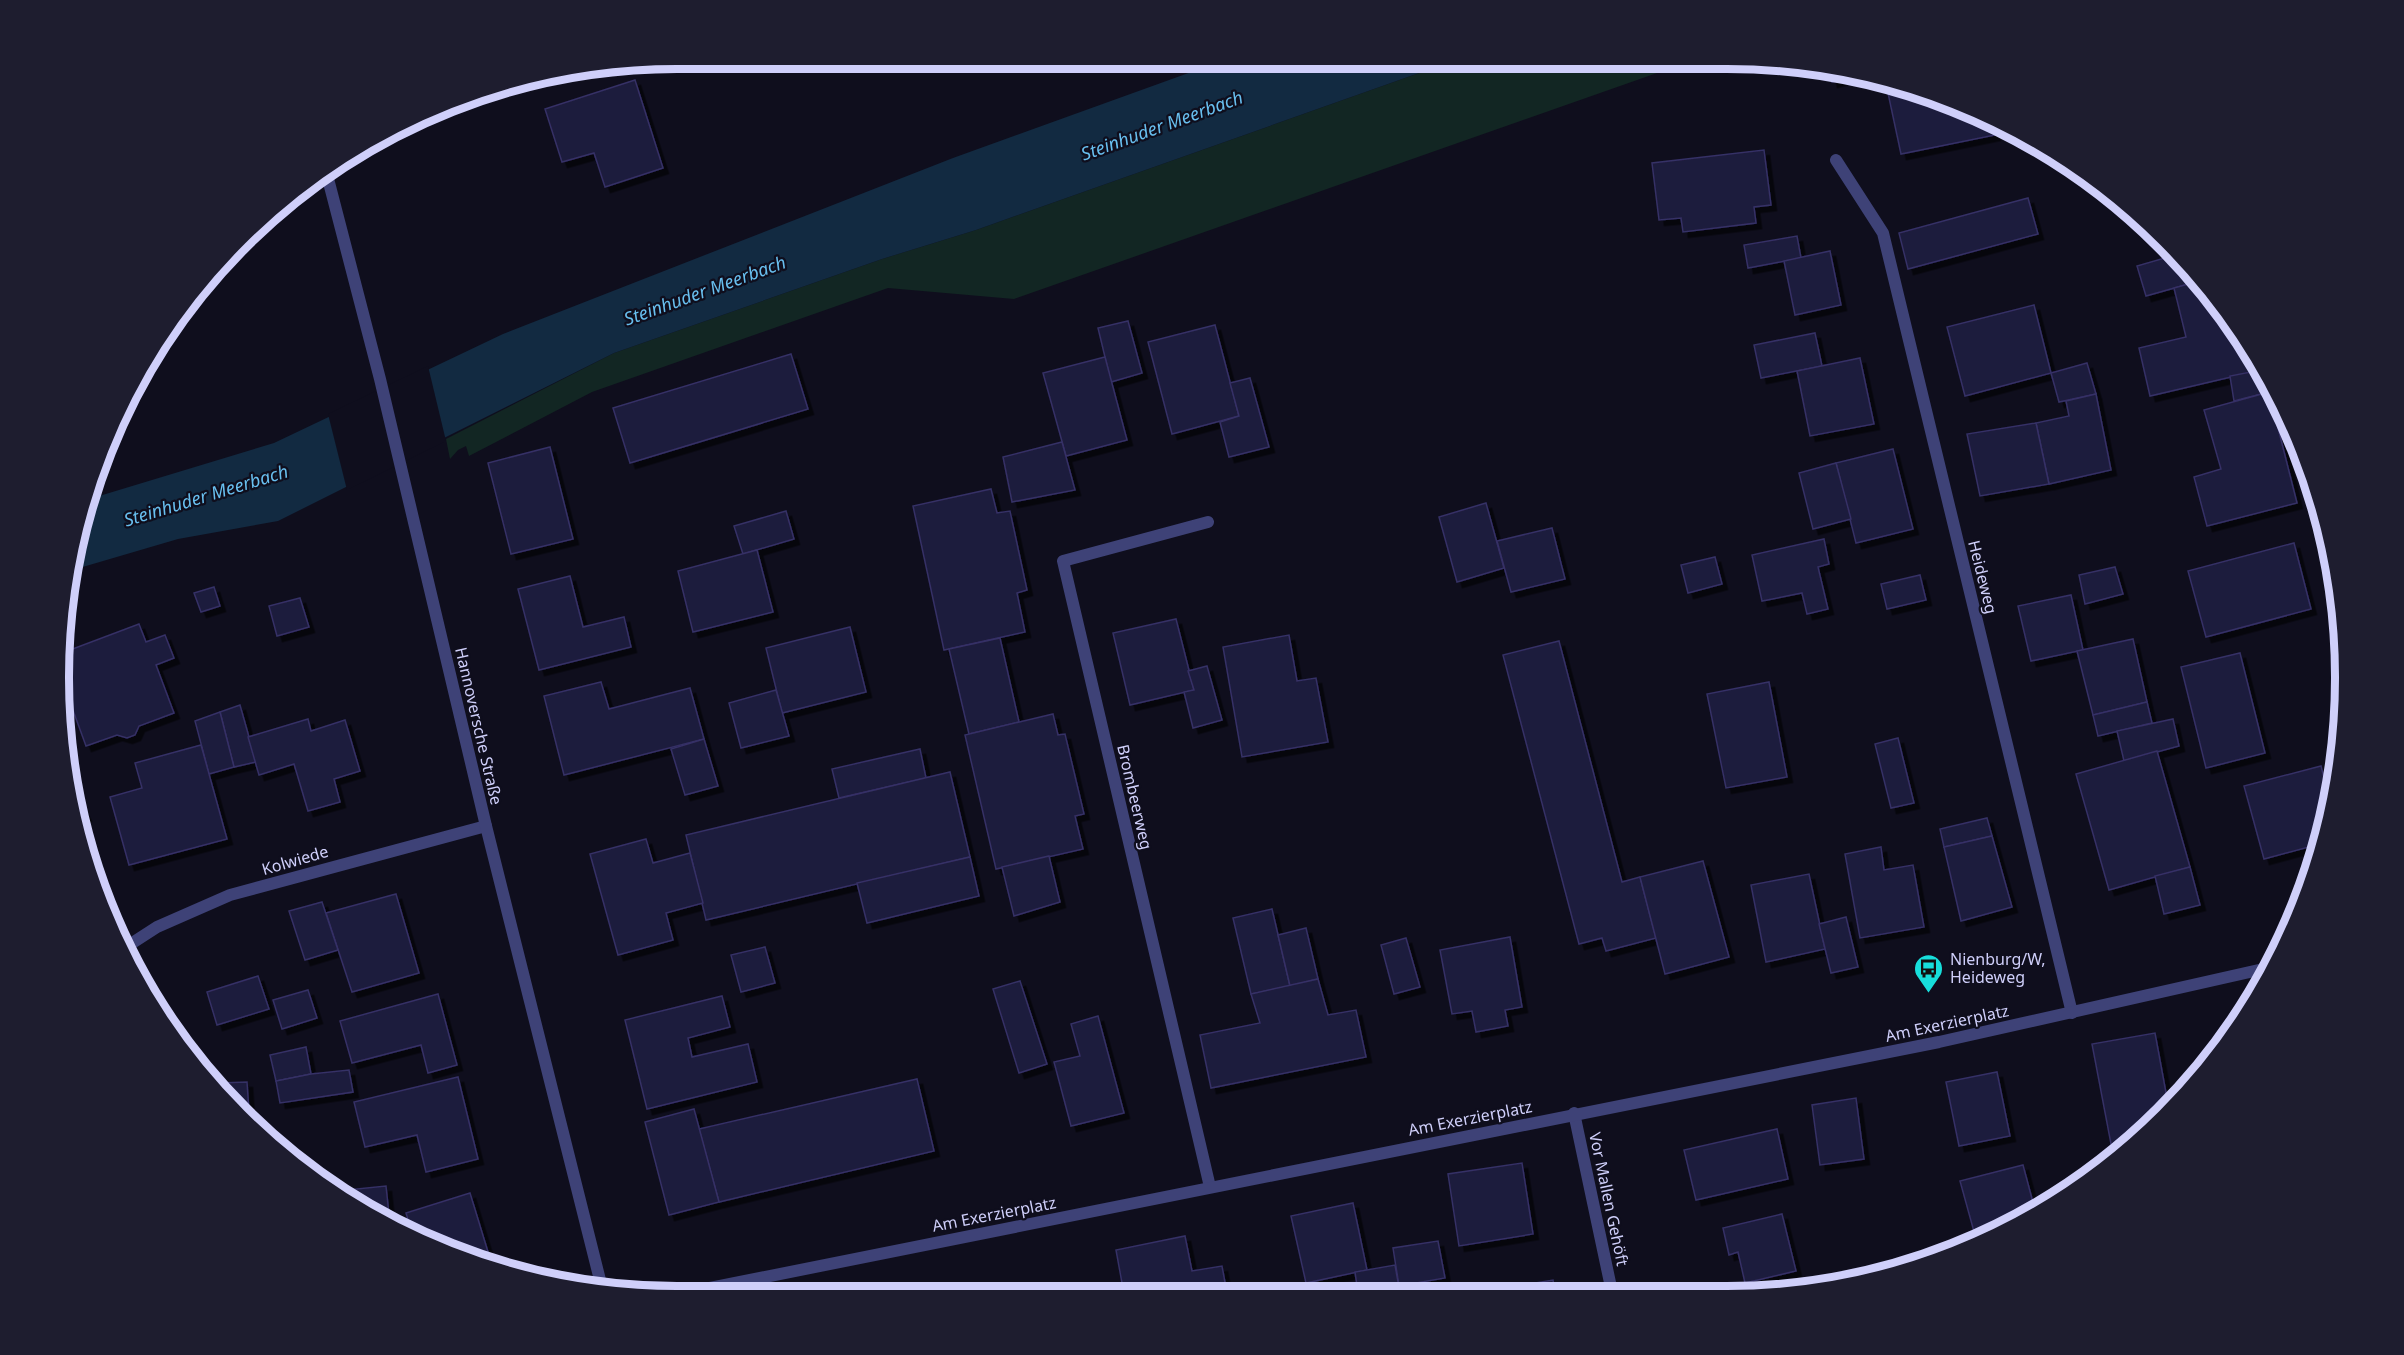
<svg xmlns="http://www.w3.org/2000/svg" width="2404" height="1355" font-family="'Noto Sans',sans-serif">
<style>
.green{fill:#122623}
.water{fill:#122a41}
.pier{fill:#0f0e1d}
.building{fill:#1f1c3c;stroke:#353066;stroke-width:1.5;filter:url(#shadow)}
.lines{fill:none;stroke-linecap:round;stroke-linejoin:round}
.minor{stroke:#3e4277;stroke-width:12}
.tertiary{stroke:#3e4277;stroke-width:12}
.labels{text-anchor:middle;stroke-width:4.5;stroke-linejoin:round;paint-order:stroke}
.street-label{font-size:16px;fill:#cfcffa;stroke:#0f0e1d}
.poi-label{font-size:16px;fill:#cfcffa;stroke:#0f0e1d;text-anchor:start}
.water-label{font-size:18px;font-style:italic;fill:#68bfef;stroke:#0f0e1d}
.rim{fill:none;stroke:#cfcffa;stroke-width:8}
</style>
<defs>
<filter id="shadow"><feDropShadow dx="5.5" dy="5.5" stdDeviation="0" flood-color="#0009"/></filter>
</defs>
<rect width="100%" height="100%" fill="#0f0e1d"/>
<path class="green" d="M1694 60 1014 299 888 288 592 392 469 456 466 446 458 450 450 459 446 439 614 353 882 259 976 230 1453 61Z"/>
<path class="water" d="M1453 61 976 230 882 259 614 353 278 521 178 539 69 571 80 517 86 500 274 443 503 334 953 158 1219 62Z"/>
<path class="pier" d="M428 366 446 441 347 490 328 414Z"/>
<g class="building">
<path d="M1830 70 1858 75 1832 82Z"/>
<path d="M1885 79 1992 123 1995 135 1901 154Z"/>
<path d="M635 80 663 168 605 187 594 153 562 162 545 109Z"/>
<path d="M1764 150 1771 205 1754 207 1756 223 1683 232 1681 218 1659 220 1652 163Z"/>
<path d="M2028 198 2038 234 1908 269 1899 233Z"/>
<path d="M1797 236 1801 258 1748 268 1744 245Z"/>
<path d="M1830 251 1841 305 1795 315 1784 261Z"/>
<path d="M2175 255 2199 281 2146 296 2137 266Z"/>
<path d="M2199 281 2218 301 2261 370 2150 396 2139 348 2186 337 2174 288Z"/>
<path d="M2034 305 2051 373 1965 396 1947 327Z"/>
<path d="M1128 321 1142 373 1111 382 1098 328Z"/>
<path d="M1215 325 1239 416 1172 434 1148 342Z"/>
<path d="M1815 333 1822 366 1761 378 1754 345Z"/>
<path d="M791 354 808 409 630 463 613 408Z"/>
<path d="M1105 357 1127 440 1066 456 1043 373Z"/>
<path d="M1860 358 1874 424 1810 436 1797 371Z"/>
<path d="M2087 363 2096 394 2059 402 2051 373Z"/>
<path d="M2261 370 2269 392 2234 401 2230 376Z"/>
<path d="M1250 378 1269 447 1229 457 1220 422 1239 416 1230 383Z"/>
<path d="M2269 392 2297 503 2207 526 2194 477 2221 469 2204 410Z"/>
<path d="M2096 394 2111 470 2049 484 2036 423 2069 416 2066 401Z"/>
<path d="M2036 423 2049 484 1980 496 1967 434Z"/>
<path d="M1062 442 1075 490 1012 502 1003 457Z"/>
<path d="M550 447 573 539 511 554 488 463Z"/>
<path d="M1893 449 1913 529 1856 543 1836 463Z"/>
<path d="M1836 463 1851 519 1813 529 1799 473Z"/>
<path d="M991 489 997 513 1010 511 1027 590 1017 593 1025 632 944 650 913 506Z"/>
<path d="M1486 503 1504 568 1457 582 1439 517Z"/>
<path d="M786 511 794 539 743 554 734 526Z"/>
<path d="M1552 528 1565 579 1511 592 1497 541Z"/>
<path d="M1824 539 1829 564 1818 567 1828 609 1807 614 1802 593 1762 601 1752 555Z"/>
<path d="M2294 543 2311 609 2206 637 2188 571Z"/>
<path d="M757 550 773 612 693 632 678 571Z"/>
<path d="M1715 557 1722 584 1688 593 1681 565Z"/>
<path d="M2115 567 2123 594 2085 604 2079 575Z"/>
<path d="M1920 575 1926 600 1887 609 1881 584Z"/>
<path d="M570 576 583 627 624 617 631 647 539 670 518 589Z"/>
<path d="M214 587 220 606 201 612 194 593Z"/>
<path d="M2071 595 2083 650 2031 661 2018 606Z"/>
<path d="M300 598 309 627 277 636 269 606Z"/>
<path d="M1176 619 1194 690 1130 705 1113 633Z"/>
<path d="M139 624 146 642 165 635 174 658 156 665 174 713 139 726 135 735 127 738 117 735 86 746 70 702 60 706 61 683 71 680 62 653Z"/>
<path d="M850 627 866 692 782 713 766 648Z"/>
<path d="M1289 635 1297 681 1316 678 1328 742 1242 757 1223 647Z"/>
<path d="M1000 638 1019 722 969 734 949 649Z"/>
<path d="M2133 639 2147 702 2093 715 2077 651Z"/>
<path d="M1559 641 1622 882 1640 877 1656 938 1606 951 1602 938 1579 944 1503 655Z"/>
<path d="M2240 653 2265 753 2206 768 2181 667Z"/>
<path d="M1207 666 1222 720 1193 728 1184 692 1194 690 1188 671Z"/>
<path d="M601 682 609 709 690 688 704 739 564 775 544 696Z"/>
<path d="M1769 682 1787 777 1726 788 1707 694Z"/>
<path d="M776 690 789 736 741 748 729 703Z"/>
<path d="M2147 702 2152 723 2098 736 2093 715Z"/>
<path d="M240 705 256 762 234 767 220 712Z"/>
<path d="M220 712 234 767 209 774 195 721Z"/>
<path d="M1053 714 1058 735 1065 734 1084 814 1075 816 1083 849 996 869 965 735Z"/>
<path d="M308 719 311 731 345 720 360 771 334 779 340 802 308 811 294 764 259 775 248 737Z"/>
<path d="M2173 719 2179 746 2124 761 2117 731Z"/>
<path d="M1898 738 1914 803 1891 808 1875 744Z"/>
<path d="M704 739 718 786 685 795 671 749Z"/>
<path d="M201 745 227 839 129 865 110 797 142 788 135 763Z"/>
<path d="M920 749 926 778 839 798 832 769Z"/>
<path d="M2157 751 2190 867 2109 890 2076 774Z"/>
<path d="M2321 766 2330 801 2320 844 2264 859 2244 786Z"/>
<path d="M950 772 970 857 706 920 686 835Z"/>
<path d="M69 785 86 816 77 821 70 799Z"/>
<path d="M1987 818 1992 836 1944 847 1940 829Z"/>
<path d="M1992 836 2012 907 1961 921 1944 847Z"/>
<path d="M646 839 653 863 690 853 703 903 666 913 673 940 618 955 590 854Z"/>
<path d="M1881 847 1884 870 1913 865 1924 927 1860 938 1845 854Z"/>
<path d="M1049 856 1060 902 1014 916 1002 867Z"/>
<path d="M970 857 979 896 867 923 857 883Z"/>
<path d="M1703 861 1729 957 1665 974 1640 877Z"/>
<path d="M2190 867 2200 905 2164 914 2155 876Z"/>
<path d="M1809 874 1825 949 1766 962 1751 885Z"/>
<path d="M396 894 419 973 352 992 326 913Z"/>
<path d="M322 902 338 950 305 960 289 911Z"/>
<path d="M1272 909 1290 986 1251 994 1233 918Z"/>
<path d="M1846 917 1858 967 1831 973 1819 924Z"/>
<path d="M1306 928 1318 979 1290 986 1278 935Z"/>
<path d="M1510 937 1522 1007 1505 1010 1508 1026 1476 1032 1472 1011 1452 1014 1440 950Z"/>
<path d="M1406 938 1420 987 1394 994 1381 945Z"/>
<path d="M765 947 775 983 741 992 731 955Z"/>
<path d="M258 976 269 1009 217 1025 207 992Z"/>
<path d="M1318 979 1328 1015 1356 1010 1366 1057 1211 1088 1200 1035 1260 1023 1251 994Z"/>
<path d="M1020 981 1047 1064 1019 1073 993 989Z"/>
<path d="M308 990 317 1018 282 1029 273 1000Z"/>
<path d="M438 994 457 1065 428 1073 421 1045 352 1063 340 1021Z"/>
<path d="M722 996 730 1027 688 1038 692 1057 748 1044 757 1082 647 1109 625 1020Z"/>
<path d="M1098 1016 1124 1113 1071 1126 1054 1062 1080 1056 1071 1024Z"/>
<path d="M2155 1033 2169 1109 2134 1140 2111 1144 2092 1044Z"/>
<path d="M306 1047 311 1074 276 1081 270 1055Z"/>
<path d="M349 1070 353 1092 280 1103 276 1081 311 1074Z"/>
<path d="M1997 1072 2010 1136 1959 1146 1946 1082Z"/>
<path d="M458 1077 478 1159 426 1172 417 1135 365 1147 354 1102Z"/>
<path d="M917 1079 934 1151 719 1202 699 1129Z"/>
<path d="M247 1082 249 1112H239L222 1095 220 1083Z"/>
<path d="M1856 1098 1864 1159 1820 1165 1812 1105Z"/>
<path d="M694 1109 719 1202 669 1215 645 1122Z"/>
<path d="M1777 1129 1788 1179 1696 1200 1684 1150Z"/>
<path d="M1522 1163 1533 1234 1459 1246 1448 1174Z"/>
<path d="M2023 1165 2035 1210 1976 1239 1960 1181Z"/>
<path d="M386 1186 390 1224 368 1213 337 1191Z"/>
<path d="M470 1193 492 1265 488 1266 479 1264 412 1233 406 1213Z"/>
<path d="M1353 1203 1367 1270 1306 1283 1291 1216Z"/>
<path d="M1782 1214 1796 1271 1745 1283 1738 1252 1729 1255 1723 1228Z"/>
<path d="M1185 1236 1192 1271 1222 1266 1227 1293 1124 1294 1116 1250Z"/>
<path d="M1438 1241 1445 1278 1399 1286 1393 1248Z"/>
<path d="M1395 1265 1400 1293H1358L1355 1272Z"/>
<path d="M1553 1280 1555 1292H1480Z"/>
</g>
<g class="lines">
<g class="minor">
<path d="M1836 160 1883 233 2072 1013"/>
<path d="M1208 522 1063 561 1210 1187"/>
<path d="M123 949 157 927 230 895 486 826"/>
<path d="M1574 1113 1612 1292"/>
<path d="M675 1295 1939 1042 2272 967"/>
</g>
<path class="tertiary" d="M326 171 380 379 486 826 602 1288"/>
</g>
<defs>
<symbol id="bus-pin" viewBox="-11 -11 22 30"><path d="M0 17L-7.5 6A9.5 9.5 0 1 1 7.5 6Z" fill="#17dedb" stroke="#0f0e1d"/><path d="M-5-6H5V4H4V6H2V4H-2V6H-4V4H-5ZM-3.5-4V0h7V-4ZM-3.5 1.2v1.5H-2V1.2ZM2 1.2v1.5H3.5V1.2Z" fill="#111"/></symbol>
</defs>
<g fill-rule="evenodd">
<use href="#bus-pin" x="1912" y="952" width="33" height="45"/>
</g>
<g class="labels">
<g class="street-label">
<text transform="translate(1983 577) rotate(76)" y="6">Heideweg</text>
<text transform="translate(479 726) rotate(77)" y="6">Hannoversche Straße</text>
<text transform="translate(1135 797) rotate(77)" y="6">Brombeerweg</text>
<text transform="translate(295 860) rotate(-16)" y="6">Kolwiede</text>
<text transform="translate(1947 1023) rotate(-12)" y="6">Am Exerzierplatz</text>
<text transform="translate(1470 1118) rotate(-11)" y="6">Am Exerzierplatz</text>
<text transform="translate(1609 1199) rotate(78)" y="6">Vor Mallen Gehöft</text>
<text transform="translate(994 1214) rotate(-11)" y="6">Am Exerzierplatz</text>
</g>
<g class="poi-label">
<text x="1950" y="965">Nienburg/W,<tspan x="1950" dy="18">Heideweg</tspan></text>
</g>
<g class="water-label">
<text transform="translate(1162 126) rotate(-20)" y="6">Steinhuder Meerbach</text>
<text transform="translate(705 291) rotate(-20)" y="6">Steinhuder Meerbach</text>
<text transform="translate(206 496) rotate(-17)" y="6">Steinhuder Meerbach</text>
</g>
</g>
<path d="M0 0H2404V1355H0ZM677 69H1727A608 608 0 0 1 2335 677V678A608 608 0 0 1 1727 1286H677A608 608 0 0 1 69 678V677A608 608 0 0 1 677 69Z" fill="#1e1d2f" fill-rule="evenodd"/>
<path class="rim" d="M677 69H1727A608 608 0 0 1 2335 677V678A608 608 0 0 1 1727 1286H677A608 608 0 0 1 69 678V677A608 608 0 0 1 677 69Z"/>
</svg>
